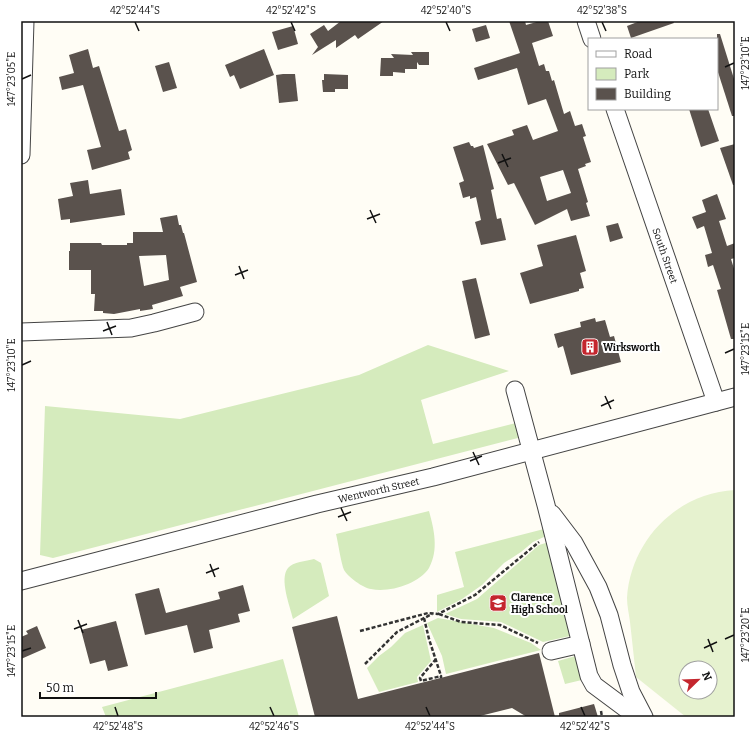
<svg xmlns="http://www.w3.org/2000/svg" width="756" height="738" font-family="Bitter,serif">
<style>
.green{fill:#d5ebbd}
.pitch{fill:#e6f2cf;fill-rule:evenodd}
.building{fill:#5a524d;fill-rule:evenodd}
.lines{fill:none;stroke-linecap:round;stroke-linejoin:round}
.minor-casing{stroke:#444;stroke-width:19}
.path{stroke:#333;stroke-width:2.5;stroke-dasharray:4 2;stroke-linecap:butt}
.minor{stroke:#fff;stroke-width:17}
.ticks{fill:none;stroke:#111;stroke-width:1.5}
.labels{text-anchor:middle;stroke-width:4;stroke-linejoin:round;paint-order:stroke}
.street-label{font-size:10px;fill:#111;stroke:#fff}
.poi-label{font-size:10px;font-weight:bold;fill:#111;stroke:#fff;text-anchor:start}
.neatline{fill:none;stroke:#111;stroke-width:1.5}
.ticks-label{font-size:10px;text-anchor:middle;fill:#111}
</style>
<rect width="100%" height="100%" fill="#fffdf5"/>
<g class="green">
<path d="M428 345 509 371 421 400 433 444 516 423 522 437 53 558 40 555 45 406 180 419 359 375Z"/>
<path d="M429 511C434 529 439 550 429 568 419 584 389 593 371 589 363 588 348 577 344 570 341 563 338 542 336 534Z"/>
<path d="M544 529 546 536 533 542 521 552 504 563 482 585 462 599 437 612V595L464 587 455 552Z"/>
<path d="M549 542 570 636 543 642 501 622 461 619 445 614 477 599 539 545Z"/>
<path d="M314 559 321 563 329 596 293 619C290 606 279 579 288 568 293 562 306 561 314 559Z"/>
<path d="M438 618 494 628 531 643 541 650 446 674 442 656 427 623Z"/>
<path d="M423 625 431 661 417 677 418 682 379 692 367 668 379 656 391 647 405 633Z"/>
<path d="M579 655 586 679 565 684 558 661Z"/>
<path d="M283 659 299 717H106L102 707Z"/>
</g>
<path class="pitch" d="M735 490V717H686L636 677C634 658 632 640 630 622 629 614 627 606 627 598 631 540 677 493 735 490ZM686 668H710V692H686Z"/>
<g class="building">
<path d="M341 21H384L358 39 355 35 336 48V40L312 55 318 47 310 34 324 25 328 31Z"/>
<path d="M509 21H525L526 25 540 21H548L553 36 532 43 539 66 544 64 546 71H549L552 81 554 80 564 114 570 111 575 126 582 124 586 136 583 137 591 162 585 164 586 166 578 169 588 202 586 203 590 216 571 221 567 209 535 225 514 183 508 185 487 144 514 135 512 130 527 125 533 140 558 131 546 99 528 105 517 68 478 80 474 68 520 53ZM563 170 571 193 547 201 540 177Z"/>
<path d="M640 21H673L674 23 631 38 627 26Z"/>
<path d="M486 25 490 38 476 42 472 29Z"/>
<path d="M293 26 298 44 278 50 272 32Z"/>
<path d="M717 34H720L735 82V116H732L717 69Z"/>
<path d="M88 49 93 68 99 66 119 131 126 129 132 150 128 152 130 159 92 170 87 150 101 147 83 85 62 90 59 77 74 73 69 55Z"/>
<path d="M264 49 274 75 240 89 234 75 230 77 225 65Z"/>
<path d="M411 52H429V65H419L417 62V69H405V73L393 72V76H380L381 58H394L391 54 413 55Z"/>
<path d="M169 62 177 88 163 92 155 66Z"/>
<path d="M283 74H295L298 101 279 103 276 75Z"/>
<path d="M324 74 348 75V89H335V92H323L322 80H324Z"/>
<path d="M689 109H708L719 141 701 147Z"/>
<path d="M469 142 471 146H473L474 148 483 145 494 189 491 190 497 219 501 218 506 240 481 245 475 222 481 220 476 197 470 199V196L463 198 459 183 464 181 453 147Z"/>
<path d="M735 144V185H733L720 148Z"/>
<path d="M88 180 90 194 121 189 125 215 70 223V219L61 220 58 199 73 196 70 183Z"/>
<path d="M717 194 726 219 719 221 727 246 735 243V258L731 259 735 272V339H731L717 290 721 289 713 265 708 267 705 255 712 253 704 226 697 229 692 217 706 212 702 200Z"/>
<path d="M177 215 179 225H181L183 233H184L197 282 180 287 183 296 152 305 153 309 140 311V309L114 314 103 313V311H94L95 294H91V270H69V251H70V243H101L102 245H127V243H133V232H163L160 218ZM166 255 169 280 144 286 139 256Z"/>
<path d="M618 223 623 238 610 242 606 226Z"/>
<path d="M576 235 586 271 580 273 584 288 579 289V291L530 304 520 273 543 266 537 245Z"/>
<path d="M476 278 490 335 475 339 462 281Z"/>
<path d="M595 318 596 322 605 320 610 337 614 336 621 362 571 375 563 346 558 348 554 334 581 327 580 322Z"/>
<path d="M243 585 250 611 238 614 240 622 209 630 213 648 194 653 187 625 145 635 135 594 159 588 166 613 220 599 218 592Z"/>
<path d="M337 616 358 699 539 653 555 717H527L512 708 476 717H315L292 627Z"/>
<path d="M116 621 128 666 108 671 105 660 90 664 81 630Z"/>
<path d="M37 626 46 648 21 659V637L28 634 26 631Z"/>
<path d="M594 704 598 717H559V713Z"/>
</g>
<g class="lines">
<defs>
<g id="minor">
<path d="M586 21 592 39"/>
<path id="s1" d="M615 109 716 402"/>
<path d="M21 155 25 21"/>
<path d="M21 332 131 328 154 323 195 312"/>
<path d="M515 390 546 505 589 676 594 685 637 717"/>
<path d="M552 514 574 543 598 587 609 615 622 665 631 692 644 717"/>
<path id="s2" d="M21 581 317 504 433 477 735 397"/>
<path d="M551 651 581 644"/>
</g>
</defs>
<use href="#minor" class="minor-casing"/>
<g class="path">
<path d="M439 614 461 622 500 625 538 643"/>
<path d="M424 618 429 639 441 676"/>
<path d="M360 631 428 613 438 614 475 595 539 542"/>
<path d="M436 659 420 678 421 681 441 676V678"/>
<path d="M365 664 397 632 432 614"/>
<path d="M601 711 602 717"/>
</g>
<use href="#minor" class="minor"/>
</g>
<path class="ticks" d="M135 22 139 31M291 22 295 31M446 22 450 31M602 22 606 31M725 67 734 63M22 79 31 75M502 154 508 167M498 163 511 158M370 210 376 223M367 219 380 214M239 266 244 279M235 275 248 270M107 322 112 335M103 331 116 326M725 353 734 349M22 365 31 361M605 396 611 409M601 406 614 400M473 452 479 465M470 461 482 456M341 508 347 521M338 517 351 512M210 564 215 577M206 573 219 568M78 620 83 633M74 629 87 624M708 639 713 652M725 639 734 635M704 648 717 642M22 651 31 648M115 707 118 716M270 707 274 716M426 707 430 716M581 707 585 716"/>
<defs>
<symbol id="building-square" viewBox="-11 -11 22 22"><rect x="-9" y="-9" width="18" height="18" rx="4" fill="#c4262e" stroke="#fff"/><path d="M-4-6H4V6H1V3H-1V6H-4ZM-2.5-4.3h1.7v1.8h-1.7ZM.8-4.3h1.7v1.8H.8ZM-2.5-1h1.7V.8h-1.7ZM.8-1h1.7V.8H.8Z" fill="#fff"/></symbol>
<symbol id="school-square" viewBox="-11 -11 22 22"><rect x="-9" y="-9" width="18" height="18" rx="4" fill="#c4262e" stroke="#fff"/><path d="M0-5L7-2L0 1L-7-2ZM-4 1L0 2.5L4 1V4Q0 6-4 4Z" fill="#fff"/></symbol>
</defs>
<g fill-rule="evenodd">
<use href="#building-square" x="580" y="337" width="20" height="20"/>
<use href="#school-square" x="488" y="593" width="20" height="20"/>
</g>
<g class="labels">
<g class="street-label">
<text dy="4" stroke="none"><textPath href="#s1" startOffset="155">South Street</textPath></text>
<text dy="4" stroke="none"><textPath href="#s2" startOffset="369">Wentworth Street</textPath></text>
</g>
<g class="poi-label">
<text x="603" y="351">Wirksworth</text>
<text x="511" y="601">Clarence<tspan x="511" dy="12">High School</tspan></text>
</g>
</g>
<rect width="756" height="738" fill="none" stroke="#ffffff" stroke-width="44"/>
<rect x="588" y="38" width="130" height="72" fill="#ffffff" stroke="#a0a0a0"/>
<rect x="596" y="51" width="20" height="6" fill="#ffffff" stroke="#a0a0a0"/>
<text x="624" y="58" font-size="12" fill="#111111">Road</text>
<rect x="596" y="68" width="20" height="12" fill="#d5ebbd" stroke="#a0a0a0"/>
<text x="624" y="78" font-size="12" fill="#111111">Park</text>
<rect x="596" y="88" width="20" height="12" fill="#5a524d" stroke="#a0a0a0"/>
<text x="624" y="98" font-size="12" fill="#111111">Building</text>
<g transform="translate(698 680) rotate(67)"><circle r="19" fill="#ffffff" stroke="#a0a0a0"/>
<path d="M0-3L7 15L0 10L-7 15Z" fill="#c4262e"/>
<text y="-6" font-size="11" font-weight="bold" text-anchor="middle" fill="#111111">N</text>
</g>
<path d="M40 692v6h116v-6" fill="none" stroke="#111111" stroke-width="2"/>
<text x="46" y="692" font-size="12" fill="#111111" stroke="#ffffff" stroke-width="3" paint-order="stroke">50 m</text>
<rect x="22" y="22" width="712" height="694" class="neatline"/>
<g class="ticks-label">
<text x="135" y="14">42°52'44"S</text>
<text x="291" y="14">42°52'42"S</text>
<text x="446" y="14">42°52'40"S</text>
<text x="602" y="14">42°52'38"S</text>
<text transform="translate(745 63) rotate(-90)" y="4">147°23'10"E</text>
<text transform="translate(11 79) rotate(-90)" y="4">147°23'05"E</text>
<text transform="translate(745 349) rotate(-90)" y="4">147°23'15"E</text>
<text transform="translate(11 365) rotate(-90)" y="4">147°23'10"E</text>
<text transform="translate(745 635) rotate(-90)" y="4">147°23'20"E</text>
<text transform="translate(11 651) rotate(-90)" y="4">147°23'15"E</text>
<text x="118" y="730">42°52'48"S</text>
<text x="274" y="730">42°52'46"S</text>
<text x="430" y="730">42°52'44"S</text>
<text x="585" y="730">42°52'42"S</text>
</g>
</svg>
